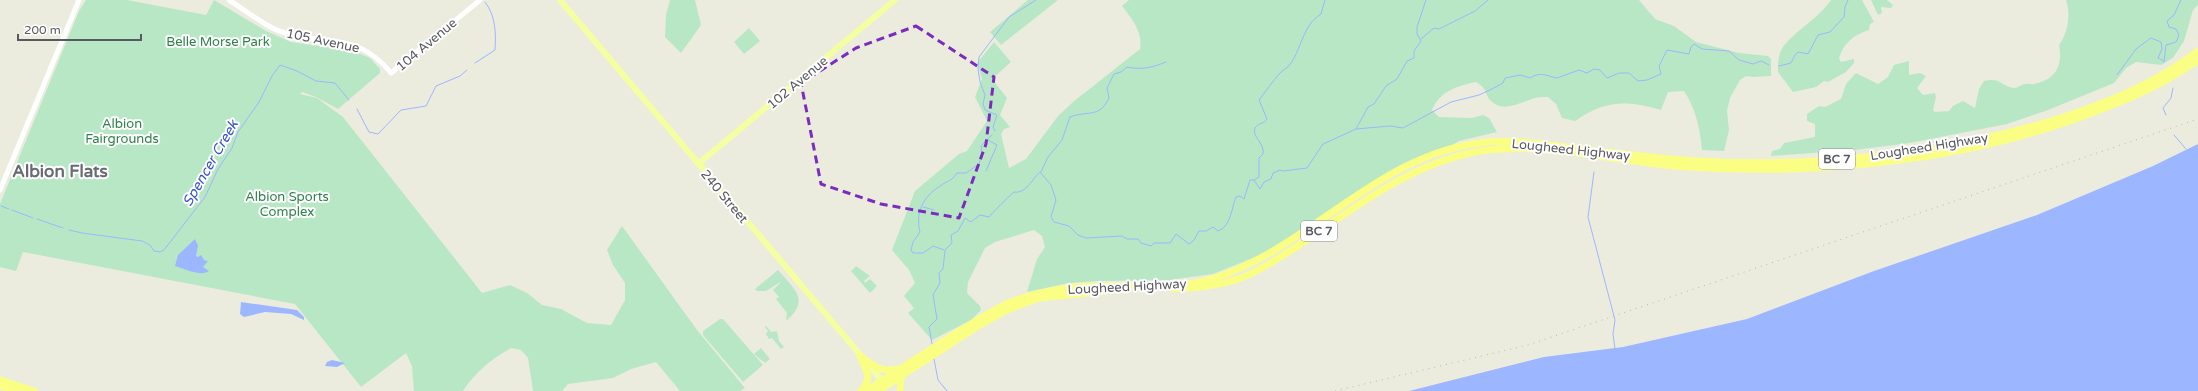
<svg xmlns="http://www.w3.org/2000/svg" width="2198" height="391" font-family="'Varela Round',sans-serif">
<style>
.green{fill:#b8e7c6}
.water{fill:#9cb7ff}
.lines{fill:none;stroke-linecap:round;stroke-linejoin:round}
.stream{stroke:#9cb7ff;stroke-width:1}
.minor{stroke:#fff;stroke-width:5}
.major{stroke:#f3ffa1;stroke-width:6}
.highway{stroke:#faff83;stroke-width:7}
.rail{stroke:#b5b5b6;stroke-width:1;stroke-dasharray:1 5;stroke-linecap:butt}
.marked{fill:none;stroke:#7b2cbf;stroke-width:3;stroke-dasharray:8 5;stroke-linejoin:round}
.labels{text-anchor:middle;stroke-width:4;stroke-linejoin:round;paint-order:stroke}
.shield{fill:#fff;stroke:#8a8b90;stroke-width:1}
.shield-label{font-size:12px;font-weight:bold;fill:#585961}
.street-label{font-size:13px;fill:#585961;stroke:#fff}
.park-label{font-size:13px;fill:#2e834a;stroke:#fff}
.water-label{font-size:14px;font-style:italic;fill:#3754ca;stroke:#fff}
.district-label{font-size:17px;font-weight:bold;fill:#696b73;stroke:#fff}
</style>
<rect width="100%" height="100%" fill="#ebecde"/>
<g class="green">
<path d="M86 0H127L206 15 214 0 266 31 291 42 354 51 370 58 380 69V73L338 109 316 97 302 92 300 94 317 98 343 117 482 293 510 285 527 293 542 305 561 309 587 323 611 325 625 300V283L613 265 607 250 622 226 697 330 745 388 740 391H680L656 362 631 369 613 378 568 384 562 391H533L528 358 521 350 511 348C492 359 475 372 463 391H414L412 366 406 353 361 387 295 304 23 252 16 271 0 267V204L79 11Z"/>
<path d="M670 0H695L701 25 681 53 665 37 666 15Z"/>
<path d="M1028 0H1058L1001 45 990 32Z"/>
<path d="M1129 0H1639L1655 19 1674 26 1696 42 1739 53 1768 56 1771 59V76L1753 77 1746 76 1740 80 1730 98 1727 111 1729 130 1724 151 1702 150C1700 129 1696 109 1684 91L1668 92 1661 110C1627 100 1605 100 1575 121L1562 118 1556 104 1548 97C1543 97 1537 97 1532 99 1519 103 1504 113 1491 101 1484 94 1489 90 1476 82 1457 86 1440 91 1432 110L1439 117 1472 118 1483 115 1489 118 1497 132 1459 141 1441 152 1389 174 1265 253 1213 274 1169 280 1098 281 1069 283 1027 292 1037 259 1045 247 1042 236 1034 230 995 242 985 248 968 282 967 293 980 306 981 310 971 320 932 340 908 313 914 308 904 296 915 283 909 270 892 250 915 191 959 154 967 151 987 121 975 97 982 79 977 63 994 42 1011 62 992 79 1007 98 1000 115 1010 127 1004 129 1001 134 1009 168 1026 159 1058 116 1073 102 1140 49C1143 32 1132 19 1122 6Z"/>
<path d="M1831 0H1862L1874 22 1870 24 1869 30C1854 35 1844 42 1839 58L1841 62 1854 59V63L1846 72 1828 82 1824 81 1816 87 1793 92 1778 72C1778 66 1778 59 1780 53 1786 36 1819 19 1831 0Z"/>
<path d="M1871 0H1887L1893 5 1891 8 1881 7 1882 13 1878 15Z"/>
<path d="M2066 0H2198V5L2193 10 2184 41 2173 58 2161 65 2136 62 2126 68 2114 83 2048 110 2007 124 1910 143 1854 150 1771 156 1772 151 1780 149 1784 143 1815 137V124L1807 121V114L1819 106 1825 107 1841 99 1846 84 1856 73 1878 84 1888 77 1894 65 1909 61V75L1920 73 1926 76 1917 88 1923 95 1935 93 1936 97 1933 110 1935 112 1949 111 1953 106 1963 101 1975 108 1979 89 1984 81C2002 77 2001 87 2014 88 2018 88 2021 84 2025 84 2028 83 2031 85 2034 84 2056 80 2063 65 2059 45 2068 33 2071 14 2066 0Z"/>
<path d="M749 28 760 41 744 54 734 42Z"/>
<path d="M856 266 870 276 864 281 865 283 870 279 877 286 870 293 851 271Z"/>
<path d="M778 270C794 289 811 300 786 321L787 313 776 299 779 297 773 290 782 281 766 291H757L755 289Z"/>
<path d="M720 319H723L763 365 743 382 703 335V331Z"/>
<path d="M766 326 771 332 777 331 779 341 784 347 781 349 772 338 769 339 766 334 768 331 765 327Z"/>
<path d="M761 348 770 359 765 363 754 354Z"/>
</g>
<g class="water">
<path d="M2198 144V391H1409L1544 357 1623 347 1747 319 1874 271 2037 215 2153 166Z"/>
<path d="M195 239 198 246 196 256 198 257 201 255 204 260 208 261 203 267 209 271C201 277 185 269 175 266L178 255Z"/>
<path d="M241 302 297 310 304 317V320L291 314 265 312 244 317 240 314Z"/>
<path d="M332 360 345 363 337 367 325 366 327 362Z"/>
</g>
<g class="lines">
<g class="stream">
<path d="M1421 39 1434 28 1439 29 1475 11 1488 0"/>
<path d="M2164 62 2166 45 2176 42 2179 35 2176 29 2169 27 2167 21 2174 15 2181 0"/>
<path d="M475 63 495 50C496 34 496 16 485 2"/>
<path d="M1779 66 1791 63 1795 55 1798 52 1808 54 1818 35 1830 32 1844 17 1845 7 1848 0"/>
<path d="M2117 75 2136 49 2151 38 2161 42 2162 49 2158 58 2164 61"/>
<path d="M357 109 369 132 378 134 401 110 426 106 436 86 460 76 467 70"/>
<path d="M2166 115 2163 108 2171 98 2173 88"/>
<path d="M1356 129 1368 107 1374 104 1386 86 1397 79 1407 61 1414 58V51L1421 41 1417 34V27L1426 0"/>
<path d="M995 131 993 127 997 115 985 110 983 104 985 95 980 82 978 69 979 57 1009 17 1036 0"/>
<path d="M2174 135 2186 149"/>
<path d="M986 171 997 145 988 140"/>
<path d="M1041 172 1048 157 1062 140 1070 117C1087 110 1099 119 1109 98L1107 88 1114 74 1121 72 1127 67C1141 70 1151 68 1166 62"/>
<path d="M1594 172 1588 217 1615 320 1613 334 1615 349"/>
<path d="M1254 180 1259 177V158L1263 154C1265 143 1251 136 1255 128 1258 123 1264 124 1267 119L1259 100C1265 92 1273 81 1280 73 1284 69 1288 68 1291 63 1302 47 1303 25 1321 14L1325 0"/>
<path d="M1 206 9 209"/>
<path d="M923 207 934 210"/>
<path d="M12 210 33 218"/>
<path d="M37 219 63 228"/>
<path d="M69 230 82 233 142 241 150 245 154 251 160 252 164 250 205 197 218 169 232 148 238 132 259 102 272 76 280 65 297 71 316 81 335 83 349 100"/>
<path d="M944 250 933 246 923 253H913L911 250 913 242 920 232C915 212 923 197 940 186 948 180 951 182 957 173H966L979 164 982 154 981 146 992 135"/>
<path d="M932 344 929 327 937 319 933 295 940 283 939 273 943 269 945 250 952 243 951 235 958 231 965 218 971 222 980 215 989 217C996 209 1006 199 1014 192 1026 194 1032 179 1040 172L1051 185 1056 200 1051 217 1054 222 1069 226 1078 235 1086 238 1122 236 1127 239H1138L1141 243 1151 246 1154 243H1170L1176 234 1189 244 1194 240 1199 231H1206L1213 227 1218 231C1231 227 1232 206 1236 197L1240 196 1244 199 1250 180H1254L1260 189 1264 182 1271 179 1273 173 1280 170 1283 171 1307 168 1323 144 1356 129 1390 126 1403 128 1451 102 1479 95 1492 89 1503 83 1505 78 1520 75 1530 78C1541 71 1546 76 1557 78L1579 70 1587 73 1594 69 1600 70 1607 78 1619 73H1629L1638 81 1647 80 1661 74 1659 66 1667 50 1689 54 1691 47 1694 44 1702 49 1729 51 1739 60 1753 64 1761 61 1769 65"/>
<path d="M934 359 938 380 947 391"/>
</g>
<g class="minor">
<path d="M229 0C247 11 265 27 285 33 329 46 358 32 391 73L480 0"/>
<path d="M0 190 79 0"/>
</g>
<g class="major">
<path d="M560 0 884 383"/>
<path d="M698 164 895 0"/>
</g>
<g class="highway">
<path d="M1174 289C1194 288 1218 286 1238 279 1257 273 1282 256 1299 245 1353 209 1406 167 1470 153 1533 139 1611 161 1675 166 1817 177 1974 161 2107 107 2139 95 2170 80 2198 60"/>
<path d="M860 356C873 365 881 373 898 369"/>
<path d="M861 358C867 371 872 379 861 391"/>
<path d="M0 380 34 391"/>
<path d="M0 386 17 391"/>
<path d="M866 391C894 373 922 355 950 337 970 325 990 311 1011 302 1029 295 1048 291 1067 288 1115 282 1168 293 1215 278 1310 247 1377 156 1479 143 1513 139 1546 144 1579 149 1619 153 1659 159 1699 161 1843 171 2081 141 2198 51"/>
<path d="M878 391 978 326 1007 310 1039 298 1105 291"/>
<path d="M900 391 901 376"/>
</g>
<path class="rail" d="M1335 391 1528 345 2198 119"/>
</g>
<path class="marked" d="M916 26 994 77 986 144 959 218 881 204 821 184 801 83 856 48Z"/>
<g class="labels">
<g class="shield">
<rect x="1819" y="149" width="36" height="20" rx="3"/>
<rect x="1301" y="221" width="36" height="20" rx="3"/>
</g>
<g class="shield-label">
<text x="1837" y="163">BC 7</text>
<text x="1319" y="235">BC 7</text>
</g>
<g class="street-label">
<text transform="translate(323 40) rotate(12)" y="5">105 Avenue</text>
<text transform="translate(426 44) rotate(-40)" y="5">104 Avenue</text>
<text transform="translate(797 82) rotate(-40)" y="5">102 Avenue</text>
<text transform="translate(1929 146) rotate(-9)" y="5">Lougheed Highway</text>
<text transform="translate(1571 149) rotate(6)" y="5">Lougheed Highway</text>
<text transform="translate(725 196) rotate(50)" y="5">240 Street</text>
<text transform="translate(1127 286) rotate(-3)" y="5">Lougheed Highway</text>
</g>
<g class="park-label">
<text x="218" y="46">Belle Morse Park</text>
<text x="122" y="128">Albion<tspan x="122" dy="15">Fairgrounds</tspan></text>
<text x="287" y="201">Albion Sports<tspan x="287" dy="15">Complex</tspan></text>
</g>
<g class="water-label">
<text transform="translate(210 163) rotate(-60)" y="5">Spencer Creek</text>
</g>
<g class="district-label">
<text x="60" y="177">Albion Flats</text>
</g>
</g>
<path d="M18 34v6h123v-6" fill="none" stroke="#585961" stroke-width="2"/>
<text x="24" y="34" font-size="12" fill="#585961" stroke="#ffffff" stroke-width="3" paint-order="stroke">200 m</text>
</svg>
